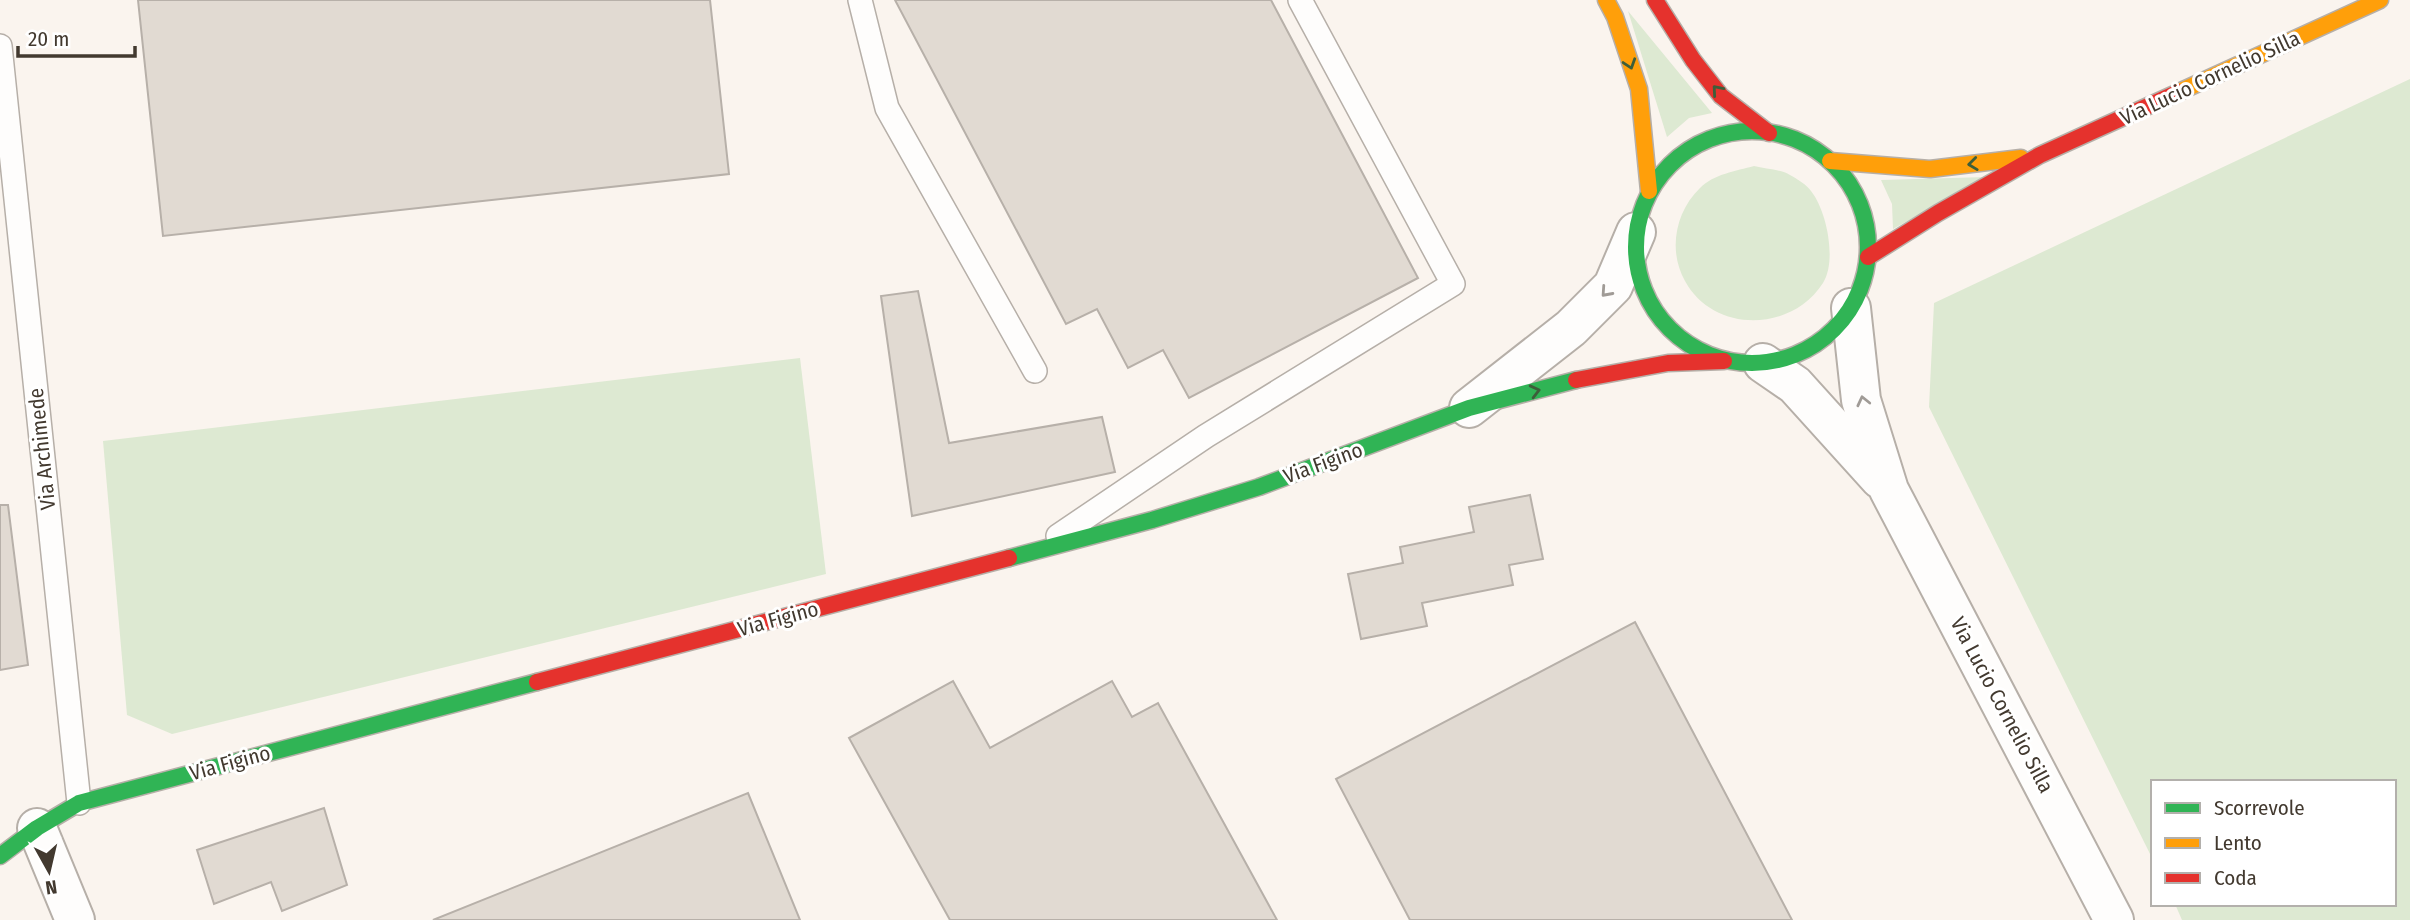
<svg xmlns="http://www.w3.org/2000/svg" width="2410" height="920" font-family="'Fira Sans Condensed',sans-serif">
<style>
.green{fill:#dde9d2}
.building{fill:#e1dad2;stroke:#b7b0a9;stroke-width:2}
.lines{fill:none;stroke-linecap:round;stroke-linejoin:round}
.lane-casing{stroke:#b6afa8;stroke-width:26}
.street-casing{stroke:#b6afa8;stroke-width:42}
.fast-casing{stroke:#b6afa8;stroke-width:19}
.slow-casing{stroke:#b6afa8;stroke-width:19}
.jam-casing{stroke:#b6afa8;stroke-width:19}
.lane{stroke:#fefdfc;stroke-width:23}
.street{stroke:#fefdfc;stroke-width:38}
.fast{stroke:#30b455;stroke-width:16}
.slow{stroke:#ff9f0a;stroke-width:16}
.jam{stroke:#e5322d;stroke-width:16}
.oneway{stroke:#3d5e3a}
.oneway2{stroke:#a09b96}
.labels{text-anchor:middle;stroke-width:6;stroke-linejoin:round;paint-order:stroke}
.street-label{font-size:21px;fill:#42392f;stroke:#fff}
</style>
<rect width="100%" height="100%" fill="#faf4ee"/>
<g class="green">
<path d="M1628 11 1712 113 1689 118 1667 137Z"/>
<path d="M2410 79V920H2182L2175 904H2394V782H2153V860L1929 407 1934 303Z"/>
<path d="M1754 166C1765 169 1781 169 1790 175 1797 179 1807 185 1811 191 1827 211 1837 261 1823 283 1791 333 1713 333 1685 281 1668 251 1675 212 1700 188 1714 174 1736 171 1754 166Z"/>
<path d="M1986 177 1893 229 1892 204 1881 180Z"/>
<path d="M800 358 826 574 172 734 127 715 103 441Z"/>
</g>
<g class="building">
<path d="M138 0H710L729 174 163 236Z"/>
<path d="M895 0H1271L1418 278 1189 398 1163 350 1128 368 1097 309 1066 324Z"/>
<path d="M918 291 949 443 1102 417 1115 472 912 516 881 296Z"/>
<path d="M1530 495 1543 559 1509 565 1513 585 1422 603 1427 626 1361 639 1348 574 1403 563 1400 547 1474 532 1469 507Z"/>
<path d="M0 505H8L28 665 0 670Z"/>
<path d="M1635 622 1792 920H1410L1336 779Z"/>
<path d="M953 681 990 748 1112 681 1132 717 1158 703 1277 920H950L849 738Z"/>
<path d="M748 793 800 920H433Z"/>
<path d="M324 808 347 885 282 911 271 882 214 904 197 850Z"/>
</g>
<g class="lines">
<defs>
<g id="lane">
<path d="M860 0 887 108 1035 371"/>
<path d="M0 46 79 803"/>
<path d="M1058 536 1206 436 1453 284 1300 0"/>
</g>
<g id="street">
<path d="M1851 308 1861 400 1889 490 2114 920"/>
<path d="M1763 363 1795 385 1880 479"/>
<path d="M1469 408 1571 328 1613 286 1636 232"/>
<path d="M37 828 75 920"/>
</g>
<g id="fast">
<circle cx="1752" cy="247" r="116"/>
<path d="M1009 558 1152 520 1259 487 1469 408 1576 380"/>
<path d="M0 856 37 828 79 803 537 682"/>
</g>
<g id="slow">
<path d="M1606 0 1615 17 1639 89 1649 191"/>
<path d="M2179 92 2380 0"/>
<path d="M1830 161 1930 169 2021 158"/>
</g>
<g id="jam">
<path d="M1655 0 1693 60 1721 96 1769 133"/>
<path d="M1868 257 1938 213 2040 155 2179 92"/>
<path d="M1576 380 1668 363 1724 361"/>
<path d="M537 682 1009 558"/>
</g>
</defs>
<use href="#lane" class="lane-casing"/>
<use href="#street" class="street-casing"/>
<use href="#fast" class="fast-casing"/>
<use href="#slow" class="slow-casing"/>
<use href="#jam" class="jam-casing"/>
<use href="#lane" class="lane"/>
<use href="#street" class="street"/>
<use href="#fast" class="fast"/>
<use href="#slow" class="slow"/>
<use href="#jam" class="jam"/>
</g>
<defs><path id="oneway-chevron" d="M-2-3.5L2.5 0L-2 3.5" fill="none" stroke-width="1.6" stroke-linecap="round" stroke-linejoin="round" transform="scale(1.75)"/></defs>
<g class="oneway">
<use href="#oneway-chevron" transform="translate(1630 64) rotate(72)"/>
<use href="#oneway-chevron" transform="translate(1717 90) rotate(-131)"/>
<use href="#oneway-chevron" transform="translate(1973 164) rotate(173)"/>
<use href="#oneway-chevron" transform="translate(1535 391) rotate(-14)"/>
</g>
<g class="oneway2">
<use href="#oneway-chevron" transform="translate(1606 292) rotate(132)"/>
<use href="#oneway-chevron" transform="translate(1863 401) rotate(-103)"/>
</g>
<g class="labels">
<g class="street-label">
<text transform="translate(2210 78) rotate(-25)" y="7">Via Lucio Cornelio Silla</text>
<text transform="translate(42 449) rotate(-96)" y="7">Via Archimede</text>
<text transform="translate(1323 463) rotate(-20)" y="7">Via Figino</text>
<text transform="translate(778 619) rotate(-15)" y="7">Via Figino</text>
<text transform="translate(2002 705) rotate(62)" y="7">Via Lucio Cornelio Silla</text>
<text transform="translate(230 763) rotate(-15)" y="7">Via Figino</text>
</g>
</g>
<rect x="2151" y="780" width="245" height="126" fill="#ffffff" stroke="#b3b0ac" stroke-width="2"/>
<rect x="2165" y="803" width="35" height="10" fill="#30b455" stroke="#b3b0ac" stroke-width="2"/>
<text x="2214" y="815" font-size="21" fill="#42392f">Scorrevole</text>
<rect x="2165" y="838" width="35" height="10" fill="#ff9f0a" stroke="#b3b0ac" stroke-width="2"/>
<text x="2214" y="850" font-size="21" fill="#42392f">Lento</text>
<rect x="2165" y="873" width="35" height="10" fill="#e5322d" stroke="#b3b0ac" stroke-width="2"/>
<text x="2214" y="885" font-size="21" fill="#42392f">Coda</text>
<g transform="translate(49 871) rotate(172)" stroke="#ffffff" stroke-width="5" paint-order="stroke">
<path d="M0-5L12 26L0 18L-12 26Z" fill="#42392f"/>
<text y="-10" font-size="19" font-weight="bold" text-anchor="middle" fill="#42392f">N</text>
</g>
<path d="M18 46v10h117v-10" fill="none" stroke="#42392f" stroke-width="3.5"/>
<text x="28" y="46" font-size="21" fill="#42392f" stroke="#ffffff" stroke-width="5" paint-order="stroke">20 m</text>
</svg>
